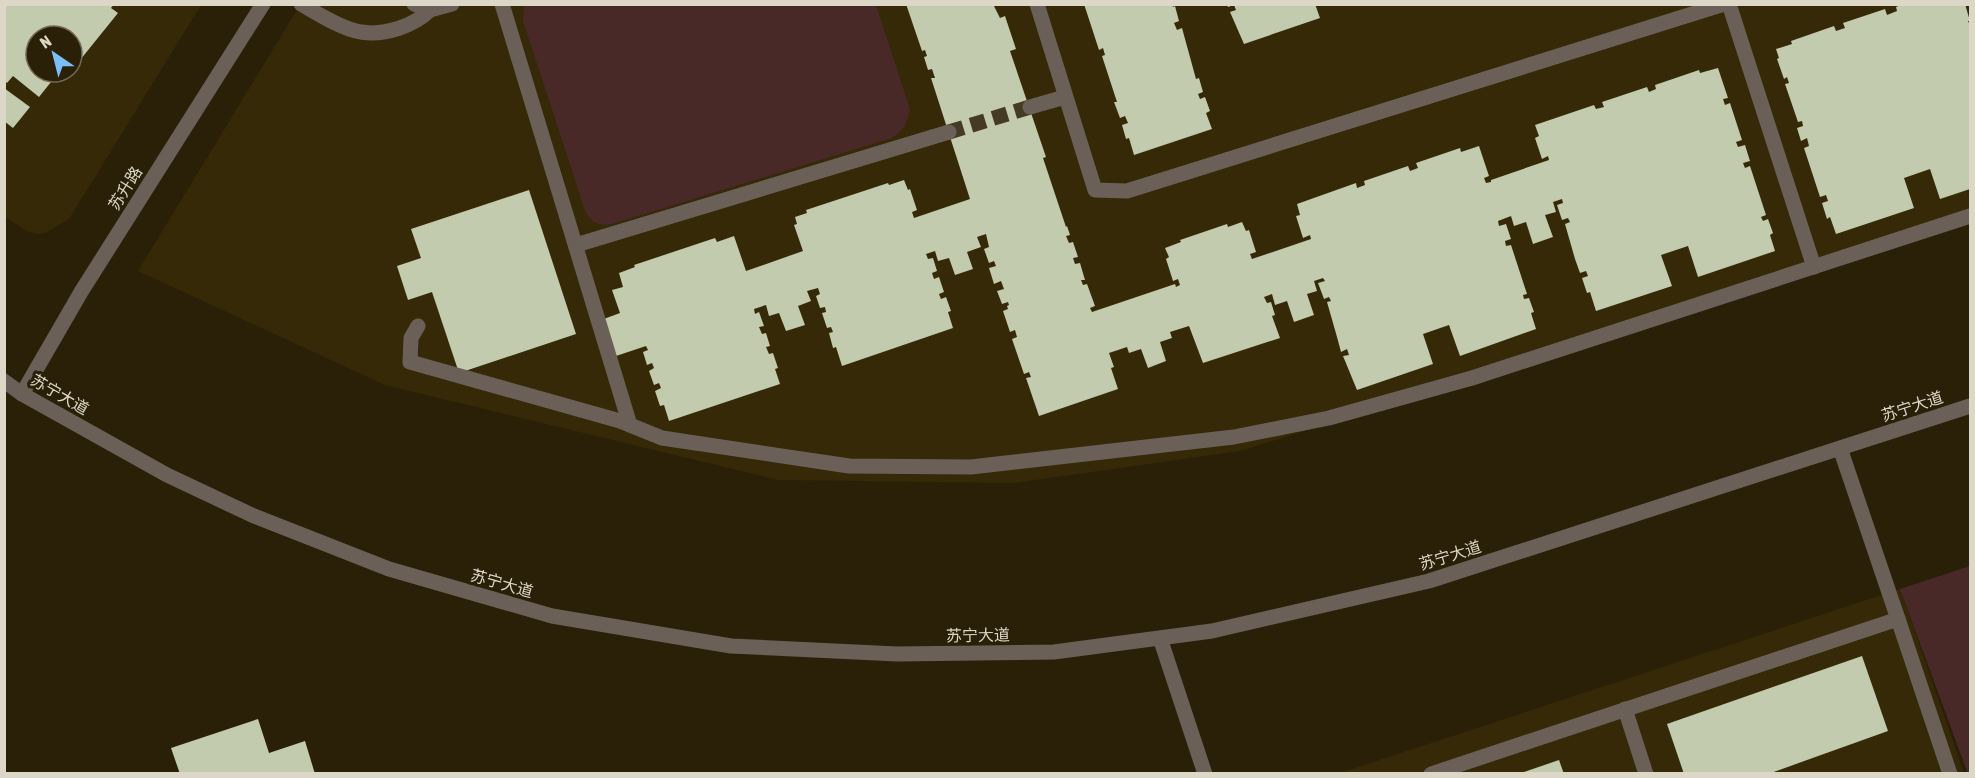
<svg xmlns="http://www.w3.org/2000/svg" width="1975" height="778" font-family="'Asap Condensed','Noto Sans SC',sans-serif">
<style>
.built{fill:#352907;fill-rule:evenodd}
.green{fill:#482927}
.building{fill:#c2cbad}
.lines{fill:none;stroke-linecap:round;stroke-linejoin:round}
.minor-tunnel{stroke:#453b24;stroke-width:15;stroke-dasharray:15 8;stroke-linecap:butt}
.minor{stroke:#6b6058;stroke-width:15}
.labels{text-anchor:middle;stroke-width:6;stroke-linejoin:round;paint-order:stroke}
.street-label{font-size:16px;fill:#ddd7c8;stroke:#2a2007}
</style>
<rect width="100%" height="100%" fill="#2a2007"/>
<g class="built">
<path d="M4 5H201L69 219 45 233 38 234 27 231 5 217ZM36 36H72V72H36Z"/>
<path d="M300 5H1970V223L1240 451 1014 483 778 480 385 385 138 271Z"/>
<path d="M1900 589 1964 773 1337 774Z"/>
</g>
<g class="green">
<path d="M524 5H876L910 109C908 122 904 131 892 138L612 224C595 228 585 217 582 201L523 21Z"/>
<path d="M1970 566V773L1968 774 1900 589Z"/>
</g>
<g class="building">
<path d="M4 4H114L111 8 118 13 72 70V36H36V72H59L39 97 13 76 7 83 4 80Z"/>
<path d="M906 4H993L1000 18 1005 16 1016 49 1010 51 1046 157 1043 158 1066 227 1067 226 1070 235 1066 236 1069 243 1073 242 1078 257 1073 258 1075 264 1080 263 1085 280H1081L1083 285 1087 284 1095 306 1090 308 1092 312 1175 284 1176 287 1180 285 1178 279 1173 281 1166 259 1169 257 1165 248 1181 242 1180 240 1227 224 1228 227 1242 222 1246 231 1249 230 1256 252 1250 254 1252 259 1311 239 1310 235 1303 238 1296 216 1300 215 1297 204 1356 183 1357 188 1365 185 1364 181 1408 166 1410 171 1418 168 1416 163 1460 148 1461 152 1479 146 1489 176 1484 178 1486 183 1491 182V180L1549 160 1548 156 1542 159 1535 138 1539 136 1535 125 1594 105 1596 109 1604 107 1602 102 1647 87 1649 92 1656 89 1655 85 1699 70 1700 73 1718 68 1728 98 1723 99 1725 105 1730 103 1742 140 1736 142 1738 147 1745 145 1750 161 1743 163 1745 168 1750 166 1766 215 1761 217 1763 221 1768 219 1773 233 1770 235 1775 251 1698 277 1688 246 1661 255 1672 286 1596 311 1590 292 1587 293 1582 278 1588 276 1586 271 1580 273 1575 259 1565 224 1570 222 1568 218 1562 220 1557 205 1563 203 1562 199 1553 202 1556 212 1545 215 1553 237 1533 244 1526 222 1514 226 1511 216 1498 221 1499 226 1506 224 1511 239 1505 241 1506 246 1511 245 1527 294 1523 295 1524 299 1529 298 1534 312 1531 313 1536 329 1460 356 1449 325 1423 334 1433 364 1357 390 1343 356 1349 355 1347 349 1341 352 1337 337 1327 302 1331 301 1329 297 1324 299 1318 283 1325 281 1323 278 1314 281 1317 291 1307 294 1314 315 1294 322 1287 301 1275 305 1272 294 1264 297 1267 303 1271 302 1275 315 1272 316 1280 338 1203 363 1189 326 1170 332 1172 338 1160 342 1166 361 1148 368 1141 349 1129 353 1127 347 1109 353 1114 367 1111 368 1118 389 1039 416 1026 378 1031 377 1029 372 1024 374 1012 339 1017 337 1015 330 1010 332 1003 311 1008 309 1007 306 1009 305 1008 302 1002 304 997 291 1004 289 1001 281 994 284 989 268 996 266 994 261 989 263 984 249 989 247 986 234 977 237 981 247 967 252 973 269 955 275 949 258 938 261 935 251 926 254 928 259 933 258 937 271 932 273 934 279 939 277 944 292 939 294 941 299 946 297 951 311 948 312 953 328 842 366 836 347 833 348 829 333 833 332 831 327 827 328 822 313 826 312 825 307 820 308 816 296 820 294 818 288 807 291 811 301 798 306 805 325 786 331 779 313 769 316 766 305 754 309 755 314 759 312 764 326 759 327 762 334 766 333 770 346 766 347 769 354 773 353 778 368 775 369 780 384 669 421 664 405 660 406 655 391 661 388 659 383 654 385 649 371 654 368 652 363 647 365 643 352 648 350 646 346 613 357 601 320 620 313 612 290 623 287 619 273 635 267 634 265 715 238 717 242 734 236 746 271 803 251 794 225 797 224 795 217 807 213 806 210 888 183 889 185 904 180 908 190 910 189 917 210 912 212 914 218 970 199 931 78H935L932 69 928 70 924 57 927 56 925 50 922 51Z"/>
<path d="M1084 4H1172L1173 7 1175 6 1179 21 1174 23 1177 30 1182 28 1196 79 1199 78 1203 92 1198 94 1200 99 1205 97 1210 111 1206 113 1212 129 1134 155 1129 138 1126 139 1122 125 1128 123 1125 116 1120 118 1114 102H1117L1102 56 1105 55 1103 48 1099 50Z"/>
<path d="M1227 4H1315L1320 18 1244 44 1230 12 1236 10 1234 5 1228 7Z"/>
<path d="M1903 4H1965L1970 21H1968L1970 25V189L1940 199 1930 169 1904 178 1914 208 1836 234 1830 217 1827 219 1822 203 1828 201 1826 195 1820 197 1804 148 1809 146 1807 138 1801 141 1797 128 1803 126 1802 121 1798 122 1785 84 1789 83 1787 77 1784 79 1777 59 1779 58 1776 49 1792 44 1791 41 1834 26 1836 31 1845 28 1843 23 1885 9 1887 15 1897 11 1896 7Z"/>
<path d="M4 88 30 107 13 128 4 121Z"/>
<path d="M529 190 576 334 459 373 432 292 408 300 397 266 421 258 411 229Z"/>
<path d="M1862 656 1888 731 1768 774H1684L1667 724Z"/>
<path d="M258 719 269 753 305 741 315 774H180L171 748Z"/>
<path d="M1559 760 1564 774H1521V773Z"/>
</g>
<g class="lines">
<path class="minor-tunnel" d="M949 132 1030 107"/>
<g class="minor">
<path d="M301 4C316 13 344 30 361 32 384 36 414 26 430 10"/>
<path d="M414 4 430 10 452 4"/>
<path d="M502 4 630 425"/>
<path d="M1037 4 1095 190 1127 191 1724 4"/>
<path d="M1729 4 1814 267"/>
<path d="M1030 107 1065 97"/>
<path d="M576 245 949 132"/>
<path d="M418 326 411 338 410 362 620 421 662 438 849 466 971 467 1234 437 1329 418 1472 378 1970 216"/>
<path d="M4 381 22 394 167 475 254 516 389 569 552 616 731 646 897 654 1054 652 1212 631 1429 581 1970 406"/>
<path d="M22 394 81 292 263 4"/>
<path d="M1840 448 1898 619"/>
<path d="M1160 638 1205 774"/>
<path d="M1625 709 1646 774"/>
<path d="M1431 774 1898 619 1950 774"/>
</g>
</g>
<g class="labels">
<g class="street-label">
<text transform="translate(125 188) rotate(-58)" y="6">苏升路</text>
<text transform="translate(60 394) rotate(30)" y="6">苏宁大道</text>
<text transform="translate(1912 406) rotate(-18)" y="6">苏宁大道</text>
<text transform="translate(1450 555) rotate(-17)" y="6">苏宁大道</text>
<text transform="translate(502 583) rotate(16)" y="6">苏宁大道</text>
<text transform="translate(978 635) rotate(-1)" y="6">苏宁大道</text>
</g>
</g>
<rect width="1975" height="778" fill="none" stroke="#ddd7c8" stroke-width="12"/>
<g transform="translate(54 54) rotate(325)"><circle r="28" fill="#2a2007" stroke="#726954" stroke-width="1.5"/>
<path d="M0-4.5L10 22L0 15L-10 22Z" fill="#7bbef8"/>
<text y="-9" font-size="16" font-weight="bold" text-anchor="middle" fill="#ddd7c8">N</text>
</g>
</svg>
